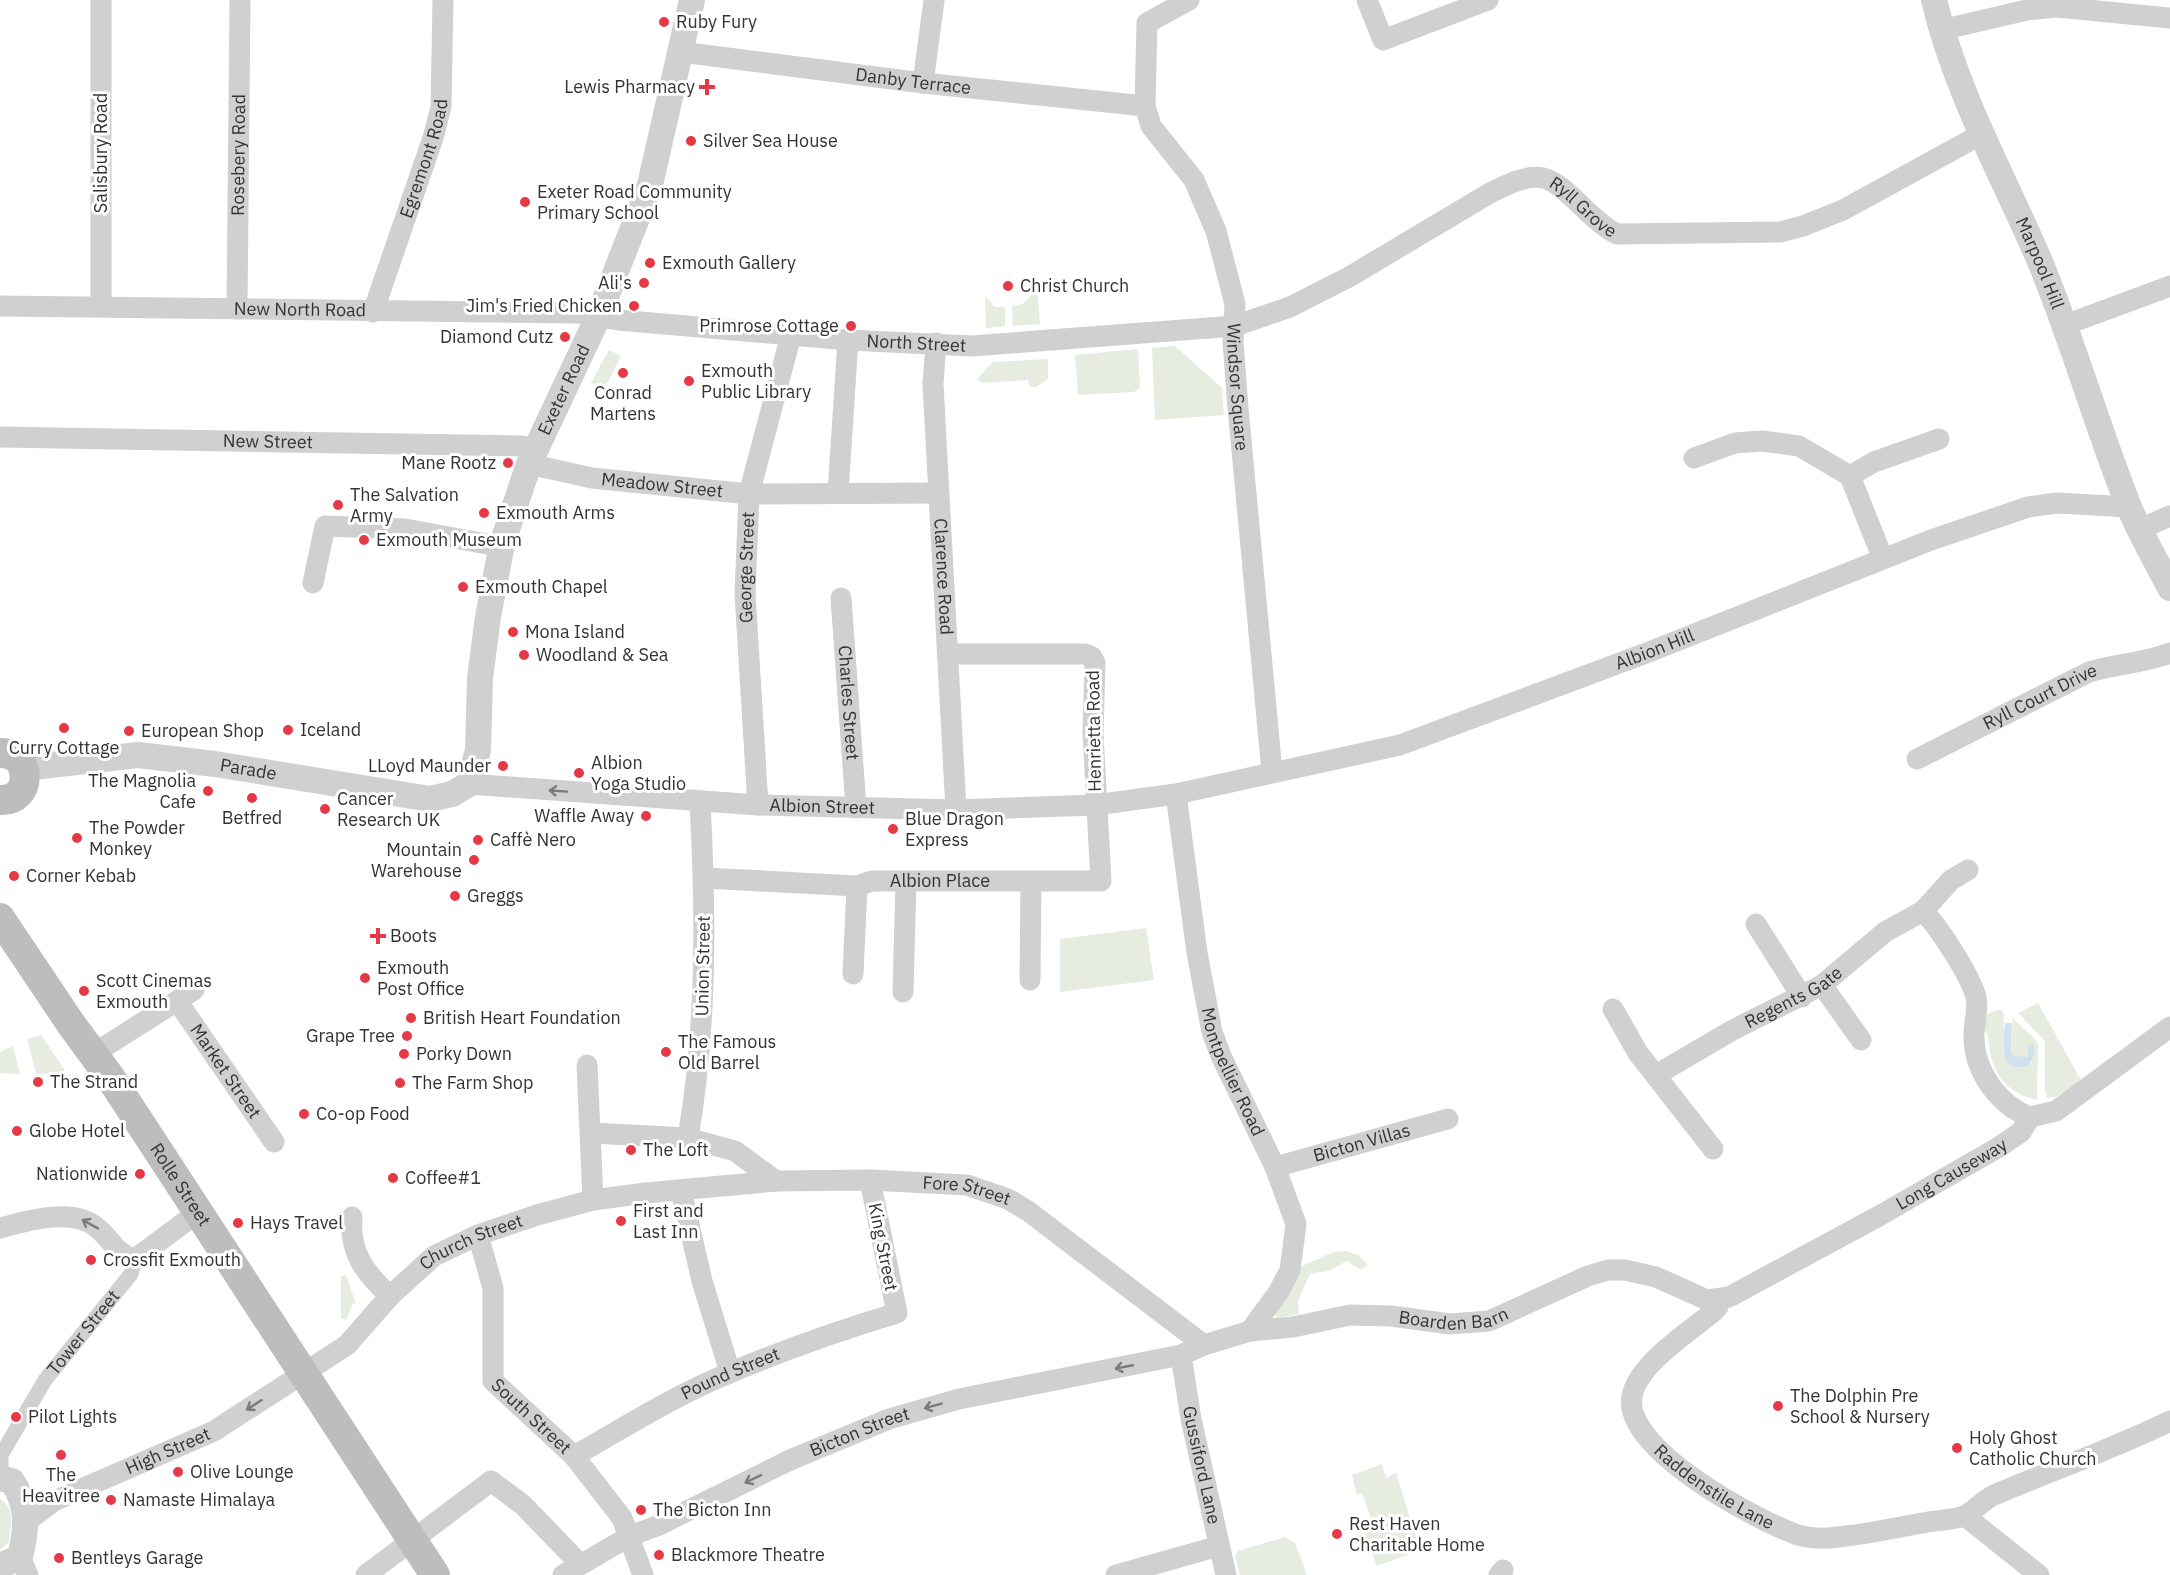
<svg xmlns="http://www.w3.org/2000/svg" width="2170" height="1575" font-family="'IBM Plex Sans',sans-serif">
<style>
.green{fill:#e6ecdf}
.water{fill:#cfe2ee}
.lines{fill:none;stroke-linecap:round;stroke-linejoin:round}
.pedestrian{stroke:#d0d0d0;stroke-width:15}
.minor{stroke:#d0d0d0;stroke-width:21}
.tertiary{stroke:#d0d0d0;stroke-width:26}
.secondary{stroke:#bdbdbd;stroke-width:30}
.oneway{stroke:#7a7a7a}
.poi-dot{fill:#e63946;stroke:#fff;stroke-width:2}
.labels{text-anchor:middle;stroke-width:6;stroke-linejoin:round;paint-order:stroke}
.poi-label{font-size:18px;fill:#333;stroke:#fff;text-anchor:start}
.street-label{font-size:18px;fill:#333;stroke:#fff}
</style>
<rect width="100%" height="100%" fill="#fff"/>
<g class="green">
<path d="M1037 289 1040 324 1013 326 1012 306 1023 304Z"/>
<path d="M985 296 995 307H1005V326L986 328Z"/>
<path d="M1175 346 1222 388 1224 415 1155 420 1152 348Z"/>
<path d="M1138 349 1140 387 1134 392 1078 395 1075 355Z"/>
<path d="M609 350 621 356 604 389 591 383Z"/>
<path d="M1048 359V379L1036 387H1030L1028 380 982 383 977 379 993 362Z"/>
<path d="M1146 928 1154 980 1060 992V939Z"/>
<path d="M2038 1003 2082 1082 2055 1097 2047 1098 2045 1091V1041L2018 1013Z"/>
<path d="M2002 1010C2008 1026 1999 1044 2005 1059L2032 1063 2028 1049 2027 1057 2024 1059 2014 1056 2011 1052 2013 1017C2020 1029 2032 1032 2038 1044L2037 1100C2002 1092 1990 1069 1988 1035L1983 1030C1985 1016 1987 1011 2002 1010Z"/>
<path d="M41 1035 64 1069 65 1074H36L27 1039Z"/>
<path d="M13 1046 20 1074 0 1073V1052Z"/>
<path d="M1346 1251 1358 1255 1368 1265 1361 1270 1347 1261 1328 1271 1310 1274 1298 1301 1299 1314 1277 1318 1275 1313 1302 1266 1334 1252Z"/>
<path d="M346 1275 356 1304 353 1303 346 1320 341 1318V1276Z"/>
<path d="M1382 1464 1386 1478 1396 1473 1420 1550 1377 1566 1363 1529 1373 1525 1362 1493 1357 1495 1352 1475Z"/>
<path d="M0 1499C16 1508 10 1527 9 1542L0 1550Z"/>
<path d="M1285 1537 1295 1543 1307 1575H1240L1235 1555 1238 1551Z"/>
</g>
<path class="water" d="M2005 1023H2012L2011 1052 2014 1056 2027 1057 2028 1045 2034 1044V1055L2029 1065C1997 1076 2003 1041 2005 1023Z"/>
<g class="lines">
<path class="pedestrian" id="s1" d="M1 1477V1455L45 1380 131 1274 135 1259"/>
<g class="minor">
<path id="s2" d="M1189 0 1147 23 1145 106 1151 126 1194 180 1216 231 1235 304 1233 342 1238 408 1272 772"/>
<path d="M1367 0 1383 40 1488 0"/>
<path d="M1941 30 2027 10 2057 7 2170 18"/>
<path id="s3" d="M681 52 923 83 1145 106"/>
<path d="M923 83 934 0"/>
<path id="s4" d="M0 306 578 313 618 320 848 340 972 346 1235 326 1290 307 1349 277 1490 193C1504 186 1527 174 1543 178 1566 183 1591 222 1617 234L1780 232 1803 226 1843 210 1980 135"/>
<path d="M101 307V0"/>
<path id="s5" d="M237 309 240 0"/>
<path id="s6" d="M373 312 433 138 441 107 443 0"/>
<path d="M2065 325 2170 286"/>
<path id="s7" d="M936 343 933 384 956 810"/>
<path id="s8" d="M0 437 522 446 536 449"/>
<path d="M1694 458 1735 443 1762 441 1799 446 1850 476 1883 559"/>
<path id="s9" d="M529 464 592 478 749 494 939 493"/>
<path d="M1850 476 1874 462 1939 439"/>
<path d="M838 493 848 340"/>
<path d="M2140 529 2170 516"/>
<path d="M313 583 325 526 405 529 487 544H502"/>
<path id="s10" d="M841 598 856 808"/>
<path id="s11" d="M1917 759 2089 672C2115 664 2144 663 2170 653"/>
<path id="s12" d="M469 784 758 805 956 810 1095 805 1176 794 1400 745 1649 652 1931 540 2028 507 2057 503 2130 507"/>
<path id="s13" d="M1176 794 1197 953 1212 1032 1221 1056 1275 1167 1296 1224 1290 1270 1278 1293 1250 1331"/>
<path d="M700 802C706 914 707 1026 688 1138L735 1151 776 1181"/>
<path id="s14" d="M758 805 745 594 749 494 791 335"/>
<path d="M1968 870 1951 880 1923 911C1939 927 1970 975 1976 997 1979 1011 1973 1025 1974 1039 1975 1073 2000 1106 2030 1117"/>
<path id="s15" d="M704 878 857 886 872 881H1101L1093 734 1095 663 1092 657 1085 654H949"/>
<path d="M1756 924 1802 997"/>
<path d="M853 974 857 886"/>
<path d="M1030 980 1031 882"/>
<path d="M1822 985 1861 1040"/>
<path d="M903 992 906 881"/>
<path id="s16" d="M178 1002 274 1142"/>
<path d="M1613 1009 1638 1053 1713 1149"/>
<path d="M93 1054 194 990"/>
<path d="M587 1065 593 1200"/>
<path id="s17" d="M1656 1075 1731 1031 1822 985 1885 932 1923 911"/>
<path d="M591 1133 688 1138"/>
<path id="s18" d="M1275 1167 1448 1119"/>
<path d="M681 1190 702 1281 730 1372"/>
<path d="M352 1217C349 1253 365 1273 390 1296"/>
<path d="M0 1228C26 1221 73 1207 96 1227 111 1238 115 1254 135 1259L197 1213"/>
<path id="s19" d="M478 1235 493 1288V1381L574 1456 622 1518 643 1575"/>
<path id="s20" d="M1718 1300V1307L1713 1312C1689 1332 1638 1364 1632 1396 1622 1448 1755 1520 1798 1535 1811 1539 1825 1539 1838 1537 1869 1534 1898 1527 1928 1522 1939 1520 1954 1520 1964 1516 1975 1511 1983 1500 1994 1495 2053 1470 2113 1449 2170 1421"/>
<path id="s21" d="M1181 1355 1191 1419 1226 1575"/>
<path id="s22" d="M574 1456C625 1427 677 1394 732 1372 786 1349 841 1330 897 1313L870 1180"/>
<path d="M1965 1516 2039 1575"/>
<path id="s23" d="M27 1521 54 1501 214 1431 347 1345 390 1296 434 1256 478 1235 537 1215 593 1200 646 1193 776 1181 870 1180 967 1185 1008 1199 1028 1211 1204 1345"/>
<path d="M20 1557 28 1575"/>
<path d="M366 1575 491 1481 523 1505 580 1564"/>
<path id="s24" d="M563 1575 630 1536 657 1526 790 1460 889 1419 959 1399 1181 1355 1204 1345 1250 1331 1293 1327 1350 1315 1391 1316 1450 1324 1489 1321 1588 1276 1608 1270H1625L1656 1277 1707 1300 1729 1297 1879 1216 1999 1147 2021 1132 2030 1117 2056 1111 2170 1027"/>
<path d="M1116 1575 1219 1546"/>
<path d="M1499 1575 1503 1570"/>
</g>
<g class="tertiary">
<path id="s25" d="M1934 0C1956 93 2004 177 2041 264 2074 344 2097 427 2129 507 2141 535 2156 561 2170 588"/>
<path id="s26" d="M24 768 138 755 215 764 430 799 452 794 469 784 478 750 480 678 488 617 502 544 529 464 598 317 650 185 692 0"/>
<path d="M0 1478 12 1481C29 1506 27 1529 20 1557L0 1566"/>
</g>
<g class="secondary">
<path d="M0 753C33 752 33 802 0 800"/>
<path id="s27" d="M0 918 71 1024 110 1077 435 1575"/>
</g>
</g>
<defs><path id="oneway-shaft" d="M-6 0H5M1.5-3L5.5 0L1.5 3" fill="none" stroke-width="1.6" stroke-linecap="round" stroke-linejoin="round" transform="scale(1.5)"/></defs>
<g class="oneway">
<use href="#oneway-shaft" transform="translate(558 791) rotate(-176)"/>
<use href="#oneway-shaft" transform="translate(90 1224) rotate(-151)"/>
<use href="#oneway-shaft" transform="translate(1124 1367) rotate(169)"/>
<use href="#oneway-shaft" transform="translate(254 1405) rotate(147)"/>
<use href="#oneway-shaft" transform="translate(933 1406) rotate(165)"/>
<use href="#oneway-shaft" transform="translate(753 1479) rotate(154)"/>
</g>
<g class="poi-dot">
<circle cx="664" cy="22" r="6"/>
<path d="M704 78h6v6h6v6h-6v6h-6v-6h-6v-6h6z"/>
<circle cx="691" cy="141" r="6"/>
<circle cx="525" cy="202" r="6"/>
<circle cx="650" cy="263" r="6"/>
<circle cx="644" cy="283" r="6"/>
<circle cx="1008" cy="286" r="6"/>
<circle cx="634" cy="306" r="6"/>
<circle cx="851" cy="326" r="6"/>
<circle cx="565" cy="337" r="6"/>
<circle cx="623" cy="373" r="6"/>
<circle cx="689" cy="381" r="6"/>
<circle cx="508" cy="463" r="6"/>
<circle cx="338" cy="505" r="6"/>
<circle cx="484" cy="513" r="6"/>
<circle cx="364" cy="540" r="6"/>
<circle cx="463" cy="587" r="6"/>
<circle cx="513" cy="632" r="6"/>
<circle cx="524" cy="655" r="6"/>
<circle cx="64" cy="728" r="6"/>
<circle cx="288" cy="730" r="6"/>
<circle cx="129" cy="731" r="6"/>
<circle cx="503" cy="766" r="6"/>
<circle cx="579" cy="773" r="6"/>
<circle cx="208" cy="791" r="6"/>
<circle cx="252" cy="798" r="6"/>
<circle cx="325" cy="809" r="6"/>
<circle cx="646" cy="816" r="6"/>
<circle cx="893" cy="829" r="6"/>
<circle cx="77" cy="838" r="6"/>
<circle cx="478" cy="840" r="6"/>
<circle cx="474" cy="860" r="6"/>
<circle cx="14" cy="876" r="6"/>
<circle cx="455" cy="896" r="6"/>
<path d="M375 927h6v6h6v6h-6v6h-6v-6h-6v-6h6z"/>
<circle cx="365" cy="978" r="6"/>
<circle cx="84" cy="991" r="6"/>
<circle cx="411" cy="1018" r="6"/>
<circle cx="407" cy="1036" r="6"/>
<circle cx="666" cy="1052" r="6"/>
<circle cx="404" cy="1054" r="6"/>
<circle cx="38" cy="1082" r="6"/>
<circle cx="400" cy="1083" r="6"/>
<circle cx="304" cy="1114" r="6"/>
<circle cx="17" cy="1131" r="6"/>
<circle cx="631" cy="1150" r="6"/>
<circle cx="140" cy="1174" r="6"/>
<circle cx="393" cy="1178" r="6"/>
<circle cx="621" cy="1221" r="6"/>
<circle cx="238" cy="1223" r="6"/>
<circle cx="91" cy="1260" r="6"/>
<circle cx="1778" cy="1406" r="6"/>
<circle cx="16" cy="1417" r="6"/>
<circle cx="1957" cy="1448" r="6"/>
<circle cx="61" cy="1455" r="6"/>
<circle cx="178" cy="1472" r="6"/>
<circle cx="111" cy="1500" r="6"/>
<circle cx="641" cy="1510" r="6"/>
<circle cx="1337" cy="1534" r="6"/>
<circle cx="659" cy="1555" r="6"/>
<circle cx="59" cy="1558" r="6"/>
</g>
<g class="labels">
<g class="poi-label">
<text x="676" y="28">Ruby Fury</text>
<text x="695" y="93" text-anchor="end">Lewis Pharmacy</text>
<text x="703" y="147">Silver Sea House</text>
<text x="537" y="198">Exeter Road Community<tspan x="537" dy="21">Primary School</tspan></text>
<text x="662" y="269">Exmouth Gallery</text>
<text x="632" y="289" text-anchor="end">Ali's</text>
<text x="1020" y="292">Christ Church</text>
<text x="622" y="312" text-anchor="end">Jim's Fried Chicken</text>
<text x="839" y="332" text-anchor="end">Primrose Cottage</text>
<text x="553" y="343" text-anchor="end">Diamond Cutz</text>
<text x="701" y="377">Exmouth<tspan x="701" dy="21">Public Library</tspan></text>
<text x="623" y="399" text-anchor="middle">Conrad<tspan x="623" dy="21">Martens</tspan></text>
<text x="496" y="469" text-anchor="end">Mane Rootz</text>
<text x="350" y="501">The Salvation<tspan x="350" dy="21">Army</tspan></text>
<text x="496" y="519">Exmouth Arms</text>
<text x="376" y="546">Exmouth Museum</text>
<text x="475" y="593">Exmouth Chapel</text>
<text x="525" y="638">Mona Island</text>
<text x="536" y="661">Woodland &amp; Sea</text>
<text x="300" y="736">Iceland</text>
<text x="141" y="737">European Shop</text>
<text x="64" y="754" text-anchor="middle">Curry Cottage</text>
<text x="591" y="769">Albion<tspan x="591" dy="21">Yoga Studio</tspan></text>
<text x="491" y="772" text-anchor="end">LLoyd Maunder</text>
<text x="196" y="787" text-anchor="end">The Magnolia<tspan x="196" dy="21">Cafe</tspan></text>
<text x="337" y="805">Cancer<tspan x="337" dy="21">Research UK</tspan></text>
<text x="634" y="822" text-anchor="end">Waffle Away</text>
<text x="252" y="824" text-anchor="middle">Betfred</text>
<text x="905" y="825">Blue Dragon<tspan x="905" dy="21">Express</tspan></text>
<text x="89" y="834">The Powder<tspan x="89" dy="21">Monkey</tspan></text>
<text x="490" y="846">Caffè Nero</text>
<text x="462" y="856" text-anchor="end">Mountain<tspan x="462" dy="21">Warehouse</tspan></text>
<text x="26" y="882">Corner Kebab</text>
<text x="467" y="902">Greggs</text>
<text x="390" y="942">Boots</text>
<text x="377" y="974">Exmouth<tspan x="377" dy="21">Post Office</tspan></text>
<text x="96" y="987">Scott Cinemas<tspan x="96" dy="21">Exmouth</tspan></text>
<text x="423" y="1024">British Heart Foundation</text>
<text x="395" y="1042" text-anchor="end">Grape Tree</text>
<text x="678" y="1048">The Famous<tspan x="678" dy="21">Old Barrel</tspan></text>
<text x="416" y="1060">Porky Down</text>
<text x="50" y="1088">The Strand</text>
<text x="412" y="1089">The Farm Shop</text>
<text x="316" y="1120">Co-op Food</text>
<text x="29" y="1137">Globe Hotel</text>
<text x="643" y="1156">The Loft</text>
<text x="128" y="1180" text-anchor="end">Nationwide</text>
<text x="405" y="1184">Coffee#1</text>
<text x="633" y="1217">First and<tspan x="633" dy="21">Last Inn</tspan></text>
<text x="250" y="1229">Hays Travel</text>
<text x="103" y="1266">Crossfit Exmouth</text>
<text x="1790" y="1402">The Dolphin Pre<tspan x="1790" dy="21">School &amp; Nursery</tspan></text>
<text x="28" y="1423">Pilot Lights</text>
<text x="1969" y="1444">Holy Ghost<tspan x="1969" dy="21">Catholic Church</tspan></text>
<text x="190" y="1478">Olive Lounge</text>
<text x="61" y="1481" text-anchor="middle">The<tspan x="61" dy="21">Heavitree</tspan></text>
<text x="123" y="1506">Namaste Himalaya</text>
<text x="653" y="1516">The Bicton Inn</text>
<text x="1349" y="1530">Rest Haven<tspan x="1349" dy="21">Charitable Home</tspan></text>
<text x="671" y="1561">Blackmore Theatre</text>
<text x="71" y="1564">Bentleys Garage</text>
</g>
<g class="street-label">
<text dy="6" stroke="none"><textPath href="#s3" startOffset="234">Danby Terrace</textPath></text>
<text transform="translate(101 153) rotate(-90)" y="6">Salisbury Road</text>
<text dy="6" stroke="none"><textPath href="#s5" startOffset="154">Rosebery Road</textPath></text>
<text dy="6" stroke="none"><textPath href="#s6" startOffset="162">Egremont Road</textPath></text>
<text dy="6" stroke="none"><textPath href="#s4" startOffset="1632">Ryll Grove</textPath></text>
<text dy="6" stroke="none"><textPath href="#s25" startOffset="284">Marpool Hill</textPath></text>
<text dy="6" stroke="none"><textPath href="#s4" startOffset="300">New North Road</textPath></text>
<text dy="6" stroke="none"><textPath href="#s4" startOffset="918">North Street</textPath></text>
<text dy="6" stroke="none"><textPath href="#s2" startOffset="435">Windsor Square</textPath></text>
<text dy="6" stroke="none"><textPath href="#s26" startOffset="862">Exeter Road</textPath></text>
<text dy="6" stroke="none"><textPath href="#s8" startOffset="268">New Street</textPath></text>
<text dy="6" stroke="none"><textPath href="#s9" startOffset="135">Meadow Street</textPath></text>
<text dy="6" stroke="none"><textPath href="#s14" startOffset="238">George Street</textPath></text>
<text dy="6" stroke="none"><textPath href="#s7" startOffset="234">Clarence Road</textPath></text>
<text dy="6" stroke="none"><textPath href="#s12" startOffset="1210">Albion Hill</textPath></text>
<text dy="6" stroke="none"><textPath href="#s11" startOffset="138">Ryll Court Drive</textPath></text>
<text dy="6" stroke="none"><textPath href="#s10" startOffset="105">Charles Street</textPath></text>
<text transform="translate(1094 731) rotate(-91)" y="6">Henrietta Road</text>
<text dy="6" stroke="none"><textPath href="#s26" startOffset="226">Parade</textPath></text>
<text dy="6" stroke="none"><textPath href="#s12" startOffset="354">Albion Street</textPath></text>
<text dy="6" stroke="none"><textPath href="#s15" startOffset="237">Albion Place</textPath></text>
<text transform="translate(703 966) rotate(-89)" y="6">Union Street</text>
<text dy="6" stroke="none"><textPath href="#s17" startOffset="158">Regents Gate</textPath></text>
<text dy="6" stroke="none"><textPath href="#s16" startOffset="84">Market Street</textPath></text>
<text dy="6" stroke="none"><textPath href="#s13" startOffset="285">Montpellier Road</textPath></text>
<text dy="6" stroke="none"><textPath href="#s18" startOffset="90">Bicton Villas</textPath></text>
<text dy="6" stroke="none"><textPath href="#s24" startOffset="1486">Long Causeway</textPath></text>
<text dy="6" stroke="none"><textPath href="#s27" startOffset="322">Rolle Street</textPath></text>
<text dy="6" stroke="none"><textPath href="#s23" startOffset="1036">Fore Street</textPath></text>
<text dy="6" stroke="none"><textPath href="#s23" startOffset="531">Church Street</textPath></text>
<text transform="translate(883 1247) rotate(79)" y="6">King Street</text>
<text dy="6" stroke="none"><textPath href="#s24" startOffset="940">Boarden Barn</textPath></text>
<text dy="6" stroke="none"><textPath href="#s1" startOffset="170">Tower Street</textPath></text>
<text dy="6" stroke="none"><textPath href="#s22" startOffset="177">Pound Street</textPath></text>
<text dy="6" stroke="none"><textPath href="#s19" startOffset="200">South Street</textPath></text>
<text dy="6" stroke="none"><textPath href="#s24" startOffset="330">Bicton Street</textPath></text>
<text dy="6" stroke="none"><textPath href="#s23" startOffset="158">High Street</textPath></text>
<text dy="6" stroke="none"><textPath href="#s21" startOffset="112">Gussiford Lane</textPath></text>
<text dy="6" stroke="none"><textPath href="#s20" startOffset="262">Raddenstile Lane</textPath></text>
</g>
</g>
</svg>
